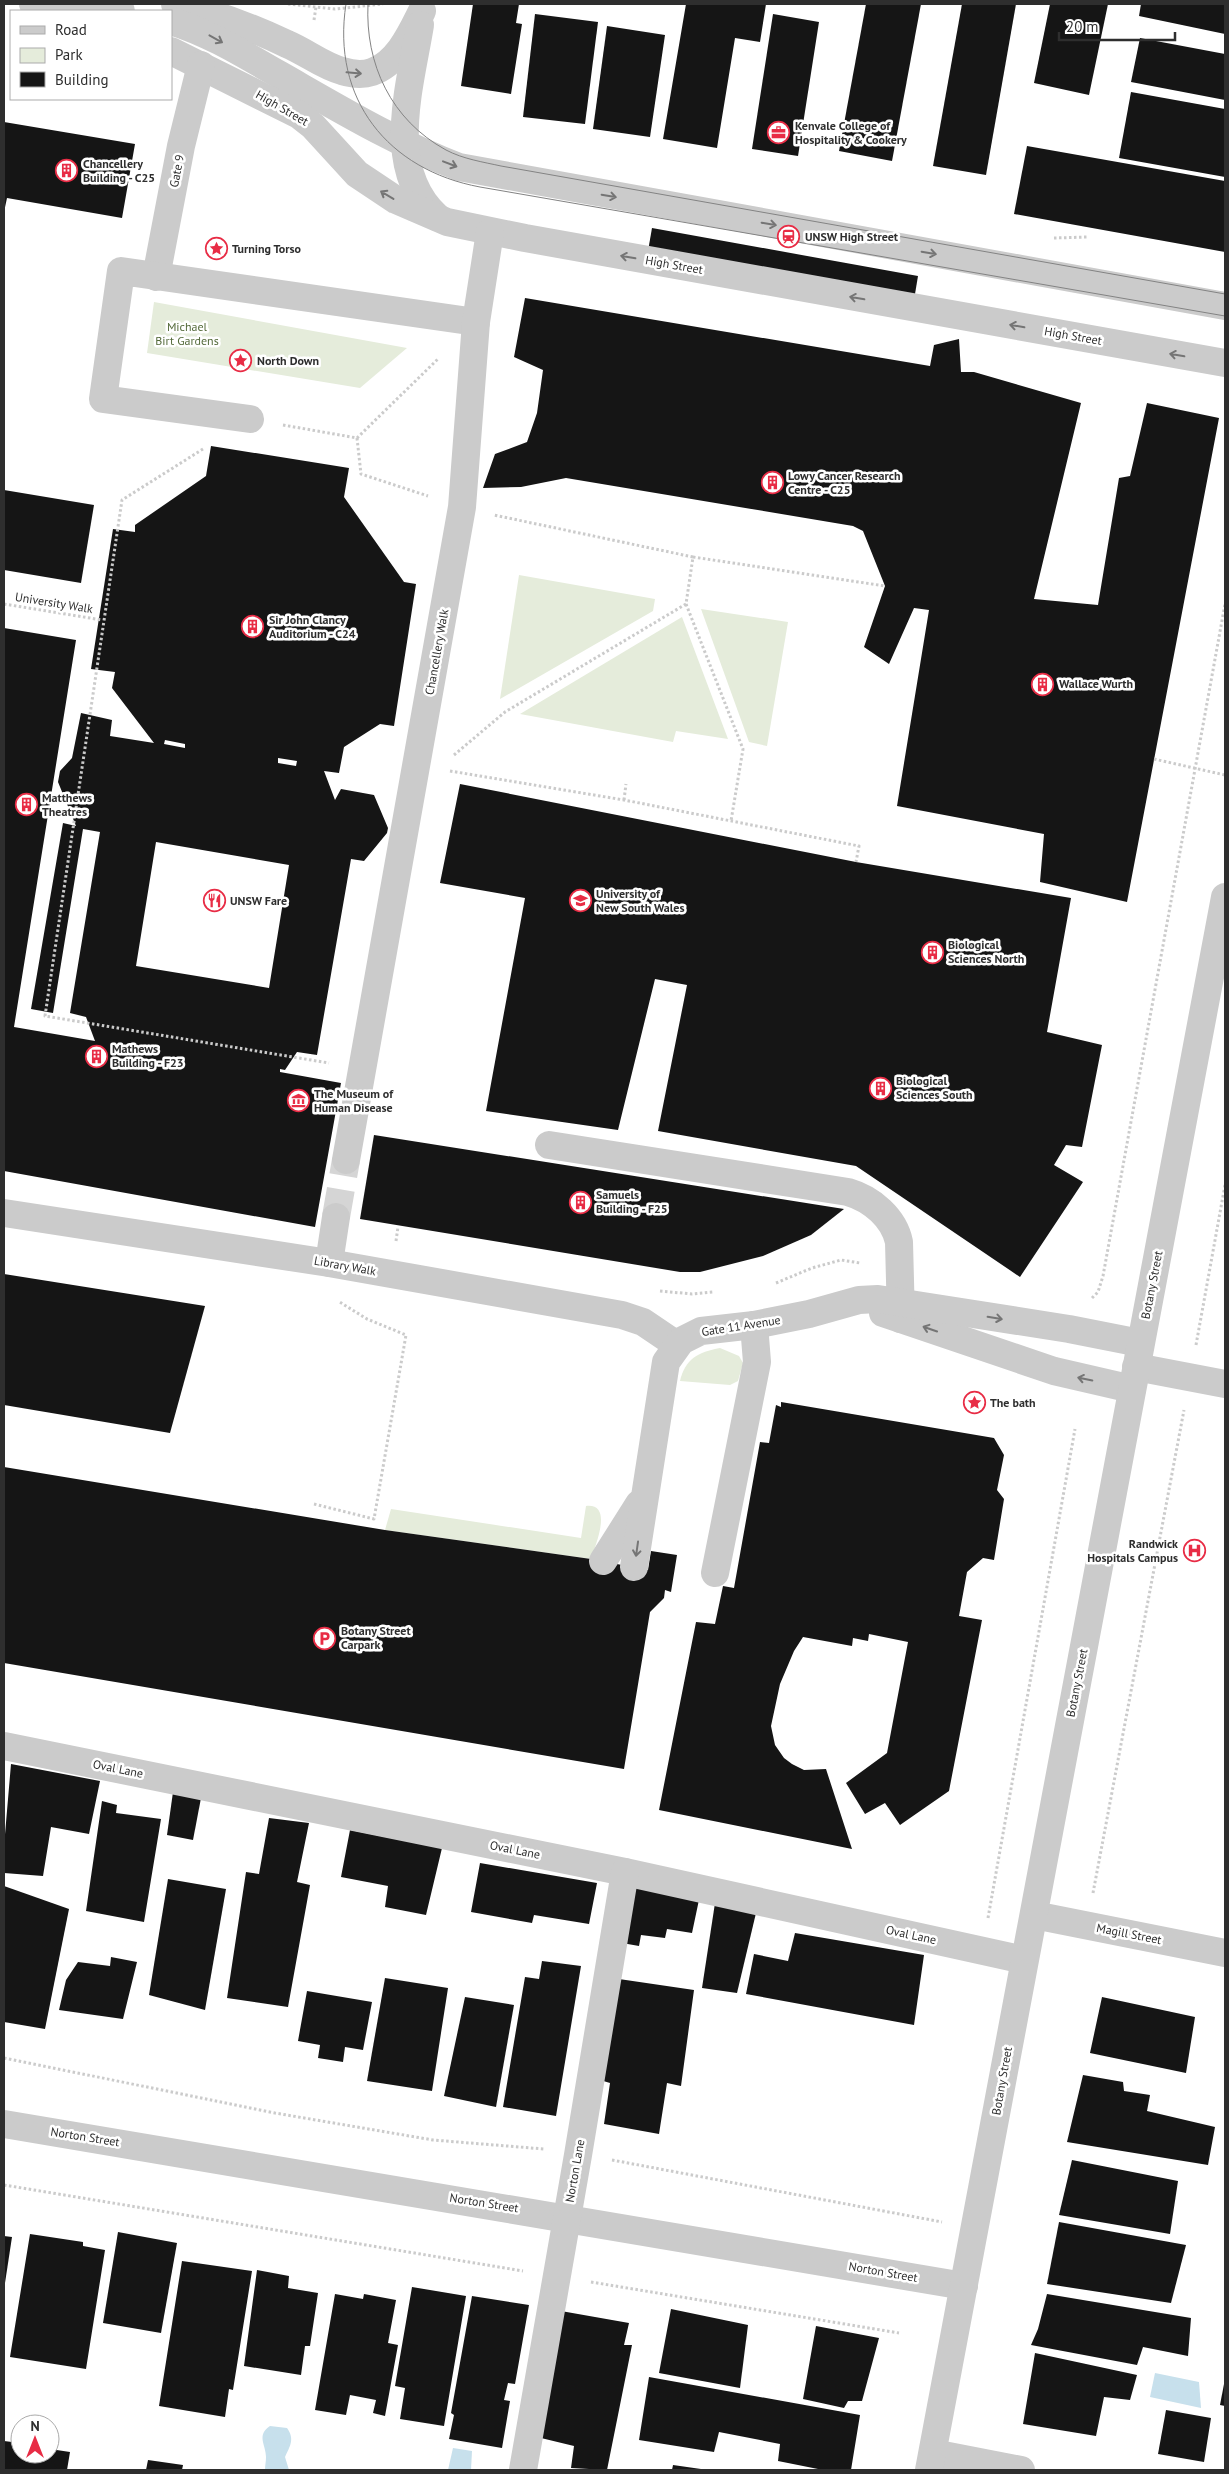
<svg xmlns="http://www.w3.org/2000/svg" width="1229" height="2474" font-family="'PT Sans',sans-serif">
<style>
.green{fill:#e5ecdb}
.water{fill:#c7e0ec}
.building{fill:#151515;fill-rule:evenodd}
.lines{fill:none;stroke-linecap:round;stroke-linejoin:round}
.minor-tunnel{stroke:#d5d5d5;stroke-width:28;stroke-dasharray:28 14;stroke-linecap:butt}
.path{stroke:#cbcbcb;stroke-width:3;stroke-dasharray:2.5 2.5;stroke-linecap:butt}
.minor{stroke:#cbcbcb;stroke-width:28}
.tram{stroke:#838383;stroke-width:1}
.oneway{stroke:#757575}
.labels{text-anchor:middle;stroke-width:5;stroke-linejoin:round;paint-order:stroke}
.street-label{font-size:12px;fill:#2e2e2e;stroke:#fff}
.poi-label{font-size:12px;font-weight:bold;fill:#2e2e2e;stroke:#fff;text-anchor:start}
.park-label{font-size:12px;fill:#546a3a;stroke:#fff}
</style>
<rect width="100%" height="100%" fill="#fff"/>
<g class="green">
<path d="M154 302 407 348 360 388 147 353Z"/>
<path d="M519 575 655 599 653 611 500 699Z"/>
<path d="M701 609 788 622 767 746 749 742Z"/>
<path d="M682 617 728 739 676 731 673 742 520 714Z"/>
<path d="M720 1348 739 1356 743 1363 738 1381 730 1385 680 1381C685 1359 698 1352 720 1348Z"/>
<path d="M586 1506C614 1503 595 1546 591 1559L385 1530 391 1509 581 1538Z"/>
</g>
<g class="water">
<path d="M1155 2373 1199 2382 1201 2408 1150 2397Z"/>
<path d="M270 2426 287 2428C295 2439 290 2446 285 2457L289 2470H265C265 2466 266 2461 266 2457 266 2445 256 2435 270 2426Z"/>
<path d="M453 2448 472 2451 471 2470H448Z"/>
</g>
<g class="building">
<path d="M473 4H519L516 23 522 24 511 94 461 86Z"/>
<path d="M686 4H766L760 42 735 38 717 148 663 139Z"/>
<path d="M866 4H921L892 161 839 151Z"/>
<path d="M962 4H1016L986 175 933 166Z"/>
<path d="M1050 4H1108L1089 95 1034 83Z"/>
<path d="M1141 4H1225V34L1139 16Z"/>
<path d="M535 14 598 22 585 124 523 117Z"/>
<path d="M773 14 819 22 798 156 752 149Z"/>
<path d="M607 26 665 35 650 137 593 129Z"/>
<path d="M1140 38 1225 54V100L1131 82Z"/>
<path d="M1131 92 1225 109V177L1119 158Z"/>
<path d="M4 122 135 144 122 218 7 198 4 212Z"/>
<path d="M1027 146 1225 181V252L1014 214Z"/>
<path d="M652 228 918 276 914 300 648 251Z"/>
<path d="M525 298 930 366 934 345 959 339 961 372H974L1081 403 1034 599 1098 605 1119 478 1130 476 1147 403 1219 418 1127 902 1040 882 1044 834 897 806 929 610 914 608 889 664 864 647 885 586 863 531 853 526 566 478 521 487 483 488 495 454 527 442 537 413 543 370 514 357Z"/>
<path d="M211 446 349 468 344 497 404 582 416 584 394 726 380 724 344 747 339 773 324 771 335 800 341 789 374 795 388 828 387 833 364 861 351 859 317 1055 297 1052 285 1070 280 1069V1072L341 1083 315 1227 4 1171V628L76 640 14 1027 95 1041 86 1017 70 1013 100 832 83 829 53 1013 31 1009 63 823 76 826 58 782 60 771 72 758 81 713 112 720 110 736 154 743 112 688 115 672 91 669 113 529 135 532V525L206 476ZM165 740 185 744V748L164 744ZM278 758 297 761 296 766 278 763ZM156 842 289 865 269 988 136 966Z"/>
<path d="M4 490 94 505 81 583 4 570Z"/>
<path d="M460 784 856 862 1071 898 1047 1032 1102 1045 1082 1147 1066 1145 1054 1165 1083 1182 1020 1277 856 1166 658 1131 687 985 655 979 618 1130 486 1111 525 898 440 883Z"/>
<path d="M374 1135 844 1209 811 1235 763 1256 700 1272H680L360 1219Z"/>
<path d="M4 1274 205 1306 170 1433 4 1405Z"/>
<path d="M781 1402 994 1438 1004 1455 997 1490 1004 1499 994 1560 983 1558 967 1572 959 1616 982 1620 949 1791 900 1825 885 1803 865 1814 846 1783 887 1753 908 1642 869 1634 868 1641 853 1638 852 1646 803 1637 794 1651 780 1684 771 1726 775 1745 784 1758 792 1764 804 1770 826 1769 852 1849 659 1810 696 1622 715 1624 723 1586 734 1588 760 1442 769 1443 776 1405 781 1407Z"/>
<path d="M4 1467 385 1530 591 1559 648 1570 651 1551 677 1555 671 1592 665 1590 664 1598 650 1612 624 1769 4 1663Z"/>
<path d="M11 1764 100 1781 89 1834 51 1827 43 1876 4 1873V1846Z"/>
<path d="M173 1792 201 1798 193 1840 167 1835Z"/>
<path d="M102 1801 117 1805 116 1813 161 1819 144 1922 86 1911Z"/>
<path d="M269 1818 309 1823 297 1882 310 1885 288 2007 227 1998 246 1872 259 1874Z"/>
<path d="M350 1830 442 1848 426 1915 385 1907 388 1886 341 1877Z"/>
<path d="M480 1863 597 1883 589 1924 534 1915 532 1923 471 1912Z"/>
<path d="M168 1879 226 1889 205 2010 149 1995Z"/>
<path d="M633 1884 700 1895 692 1933 667 1929 665 1938 641 1935 639 1946 622 1943Z"/>
<path d="M4 1886 69 1909 45 2029 4 2022Z"/>
<path d="M715 1903 756 1913 737 1993 702 1988Z"/>
<path d="M795 1933 924 1955 914 2025 746 1994 754 1954 788 1961Z"/>
<path d="M111 1957 137 1962 123 2019 59 2010 66 1980 78 1962 110 1966Z"/>
<path d="M542 1961 581 1966 556 2116 503 2107 525 1977 539 1979Z"/>
<path d="M385 1978 448 1988 432 2091 367 2081Z"/>
<path d="M619 1979 694 1990 681 2086 667 2083 659 2134 604 2124 610 2083 600 2080Z"/>
<path d="M307 1991 372 2002 363 2050 345 2047 343 2062 318 2058 320 2045 298 2041Z"/>
<path d="M465 1997 514 2005 496 2107 444 2096Z"/>
<path d="M1102 1997 1195 2017 1186 2073 1090 2053Z"/>
<path d="M1083 2075 1123 2082 1124 2091 1150 2095 1147 2111 1215 2127 1208 2165 1067 2142Z"/>
<path d="M1072 2160 1178 2181 1170 2234 1059 2215Z"/>
<path d="M1059 2222 1186 2245 1171 2303 1047 2284Z"/>
<path d="M118 2232 177 2243 161 2333 103 2323Z"/>
<path d="M30 2234 83 2242V2246L105 2250 86 2369 10 2357Z"/>
<path d="M4 2236 12 2237 5 2283 4 2282Z"/>
<path d="M182 2261 252 2271 233 2390 229 2389 225 2417 159 2406Z"/>
<path d="M257 2270 289 2276 288 2288 318 2293 310 2346H305L301 2375 244 2366Z"/>
<path d="M412 2287 466 2296 444 2426 400 2419 405 2388 395 2386Z"/>
<path d="M335 2294 363 2299 364 2294 396 2300 388 2343 398 2345 385 2416 373 2413 376 2400 350 2395 346 2415 315 2410Z"/>
<path d="M1047 2294 1191 2318 1188 2356 1143 2347 1137 2365 1031 2345 1038 2329Z"/>
<path d="M472 2296 529 2305 515 2384 508 2383 504 2400 510 2401 502 2448 449 2439 454 2415 451 2413Z"/>
<path d="M671 2309 748 2325 740 2388 659 2373Z"/>
<path d="M561 2311 629 2323 624 2345H632L607 2470 571 2468 574 2446 541 2438Z"/>
<path d="M816 2326 879 2338 862 2401H848L844 2408 803 2399Z"/>
<path d="M1035 2353 1137 2375 1130 2400 1104 2397 1096 2436 1023 2424Z"/>
<path d="M649 2377 860 2415 851 2470H823L778 2461 780 2444 719 2432 714 2452 639 2440Z"/>
<path d="M1224 2384H1225V2406L1220 2405Z"/>
<path d="M1166 2410 1211 2418 1204 2462 1158 2454Z"/>
<path d="M4 2441 20 2443V2454H50V2449L70 2452 67 2470H4Z"/>
<path d="M148 2460 183 2465 182 2470H146Z"/>
<path d="M673 2465 701 2469V2470H672Z"/>
</g>
<g class="lines">
<path class="minor-tunnel" d="M336 1217 346 1160"/>
<g class="path">
<path d="M288 4 335 9 383 4"/>
<path d="M314 20 316 7"/>
<path d="M1054 238 1088 237"/>
<path d="M283 425 357 438 439 358"/>
<path d="M357 438 361 474 428 496"/>
<path d="M203 449 122 500 45 1016 329 1063"/>
<path d="M693 557 885 586"/>
<path d="M4 604 102 620"/>
<path d="M686 604 743 749 731 821"/>
<path d="M454 755 505 712 686 604 693 557 494 515"/>
<path d="M1154 759 1225 775"/>
<path d="M450 771 624 800 859 846 856 862"/>
<path d="M624 800 626 784"/>
<path d="M396 1241 398 1227"/>
<path d="M776 1283 812 1268 841 1260 860 1263"/>
<path d="M660 1291 692 1294 713 1292"/>
<path d="M1092 1298 1098 1292 1103 1276 1225 604"/>
<path d="M1196 1345 1225 1185"/>
<path d="M314 1504 374 1519 406 1335 367 1319 338 1301"/>
<path d="M1093 1893 1184 1410"/>
<path d="M988 1918 1075 1429"/>
<path d="M4 2058 275 2113 433 2140 544 2149"/>
<path d="M612 2160 942 2222"/>
<path d="M4 2185 523 2271"/>
<path d="M591 2282 899 2333"/>
</g>
<g class="minor">
<path d="M33 4 55 11"/>
<path d="M56 4 121 11"/>
<path d="M175 4C214 13 251 27 287 44 306 52 323 66 342 71 352 74 363 75 372 72 398 63 411 33 422 11"/>
<path d="M171 21C210 33 245 55 280 75 338 108 396 143 459 167L1225 306"/>
<path d="M420 25C410 87 384 169 437 217"/>
<path d="M171 51 299 115 313 126 357 174 396 200 447 222 525 238 1225 363"/>
<path d="M156 277 181 146 201 65"/>
<path d="M250 419 103 399 121 271 476 322"/>
<path d="M549 1145 848 1192C872 1199 894 1218 899 1242L901 1319"/>
<path d="M346 1160 462 507 476 322 490 232"/>
<path d="M4 1213 329 1263 622 1315 643 1322 677 1345"/>
<path d="M329 1263 336 1217"/>
<path d="M883 1313 1054 1371 1132 1389"/>
<path d="M1136 1367 1225 1384"/>
<path d="M603 1561 639 1504"/>
<path d="M634 1567 666 1362 681 1341 701 1331 754 1325 809 1314 859 1300 878 1299 1069 1329 1140 1343"/>
<path d="M715 1573 757 1362 754 1325"/>
<path d="M4 1746 625 1872 1024 1960"/>
<path d="M1034 1915 1225 1953"/>
<path d="M4 2124 964 2286"/>
<path d="M933 2453 1021 2470"/>
<path d="M523 2470 578 2155 625 1872"/>
<path d="M929 2470 1225 897"/>
</g>
<g class="tram">
<path d="M346 4C331 99 388 170 480 187L1225 316"/>
<path d="M368 4C365 64 391 120 446 150 463 159 483 162 501 166L1225 294"/>
</g>
</g>
<defs><path id="oneway-shaft" d="M-6 0H5M1.5-3L5.5 0L1.5 3" fill="none" stroke-width="1.6" stroke-linecap="round" stroke-linejoin="round" transform="scale(1.25)"/></defs>
<g class="oneway">
<use href="#oneway-shaft" transform="translate(216 39) rotate(29)"/>
<use href="#oneway-shaft" transform="translate(354 73) rotate(5)"/>
<use href="#oneway-shaft" transform="translate(450 164) rotate(21)"/>
<use href="#oneway-shaft" transform="translate(387 195) rotate(-149)"/>
<use href="#oneway-shaft" transform="translate(609 196) rotate(10)"/>
<use href="#oneway-shaft" transform="translate(769 224) rotate(10)"/>
<use href="#oneway-shaft" transform="translate(929 253) rotate(10)"/>
<use href="#oneway-shaft" transform="translate(628 257) rotate(-170)"/>
<use href="#oneway-shaft" transform="translate(857 298) rotate(-170)"/>
<use href="#oneway-shaft" transform="translate(1017 326) rotate(-170)"/>
<use href="#oneway-shaft" transform="translate(1177 355) rotate(-170)"/>
<use href="#oneway-shaft" transform="translate(995 1318) rotate(9)"/>
<use href="#oneway-shaft" transform="translate(930 1329) rotate(-161)"/>
<use href="#oneway-shaft" transform="translate(1085 1379) rotate(-168)"/>
<use href="#oneway-shaft" transform="translate(637 1549) rotate(98)"/>
</g>
<defs>
<symbol id="office-ring" viewBox="-11 -11 22 22"><circle r="9.5" fill="#fff" stroke="#e82c45" stroke-width="1.5"/><path d="M-6-3h4V-5.5h4V-3h4V5H-6ZM-1-4.5V-3h2v-1.5ZM-6 0V1H6V0Z" fill="#e82c45"/></symbol>
<symbol id="building-ring" viewBox="-11 -11 22 22"><circle r="9.5" fill="#fff" stroke="#e82c45" stroke-width="1.5"/><path d="M-4-6H4V6H1V3H-1V6H-4ZM-2.5-4.3h1.7v1.8h-1.7ZM.8-4.3h1.7v1.8H.8ZM-2.5-1h1.7V.8h-1.7ZM.8-1h1.7V.8H.8Z" fill="#e82c45"/></symbol>
<symbol id="station-ring" viewBox="-11 -11 22 22"><circle r="9.5" fill="#fff" stroke="#e82c45" stroke-width="1.5"/><path d="M-3-6H3Q5-6 5-4V2Q5 4 3 4L4.5 6H3L1.5 4h-3L-3 6H-4.5L-3 4Q-5 4-5 2V-4Q-5-6-3-6ZM-3.5-4v3h7v-3ZM-3.5 1v1.5H-2V1ZM2 1v1.5H3.5V1Z" fill="#e82c45"/></symbol>
<symbol id="sight-ring" viewBox="-11 -11 22 22"><circle r="9.5" fill="#fff" stroke="#e82c45" stroke-width="1.5"/><path d="M0-6L1.8-2.2L6-1.7L2.9 1.2L3.7 5.4L0 3.3L-3.7 5.4L-2.9 1.2L-6-1.7L-1.8-2.2Z" fill="#e82c45"/></symbol>
<symbol id="restaurant-ring" viewBox="-11 -11 22 22"><circle r="9.5" fill="#fff" stroke="#e82c45" stroke-width="1.5"/><path d="M-5-6h1v4h1v-4h1v4h1v-4h1v5L-1.5 .5V6h-2V.5L-5-1ZM5-6V6H3V1.5H1.5Q1.5-4 5-6Z" fill="#e82c45"/></symbol>
<symbol id="university-ring" viewBox="-11 -11 22 22"><circle r="9.5" fill="#fff" stroke="#e82c45" stroke-width="1.5"/><path d="M0-5L7-2L0 1L-7-2ZM-4 1L0 2.5L4 1V4Q0 6-4 4Z" fill="#e82c45"/></symbol>
<symbol id="museum-ring" viewBox="-11 -11 22 22"><circle r="9.5" fill="#fff" stroke="#e82c45" stroke-width="1.5"/><path d="M0-6L6-3V-2H-6V-3ZM-5-1h2V3h-2ZM-1-1h2V3h-2ZM3-1h2V3H3ZM-6 4H6V6H-6Z" fill="#e82c45"/></symbol>
<symbol id="hospital-ring" viewBox="-11 -11 22 22"><circle r="9.5" fill="#fff" stroke="#e82c45" stroke-width="1.5"/><path d="M-5-5h3v3.5h4V-5h3V5h-3V1.5h-4V5h-3Z" fill="#e82c45"/></symbol>
<symbol id="parking-ring" viewBox="-11 -11 22 22"><circle r="9.5" fill="#fff" stroke="#e82c45" stroke-width="1.5"/><path d="M-3.5-5.5H1a3.5 3.5 0 0 1 0 7H-1V5.5H-3.5ZM-1-3.4V-.6H.8a1.4 1.4 0 0 0 0-2.8Z" fill="#e82c45"/></symbol>
</defs>
<g fill-rule="evenodd">
<use href="#office-ring" x="766" y="120" width="25" height="25"/>
<use href="#building-ring" x="54" y="158" width="25" height="25"/>
<use href="#station-ring" x="776" y="224" width="25" height="25"/>
<use href="#sight-ring" x="204" y="236" width="25" height="25"/>
<use href="#sight-ring" x="228" y="348" width="25" height="25"/>
<use href="#building-ring" x="760" y="470" width="25" height="25"/>
<use href="#building-ring" x="240" y="614" width="25" height="25"/>
<use href="#building-ring" x="1030" y="672" width="25" height="25"/>
<use href="#building-ring" x="14" y="792" width="25" height="25"/>
<use href="#restaurant-ring" x="202" y="888" width="25" height="25"/>
<use href="#university-ring" x="568" y="888" width="25" height="25"/>
<use href="#building-ring" x="920" y="940" width="25" height="25"/>
<use href="#building-ring" x="84" y="1044" width="25" height="25"/>
<use href="#building-ring" x="868" y="1076" width="25" height="25"/>
<use href="#museum-ring" x="286" y="1088" width="25" height="25"/>
<use href="#building-ring" x="568" y="1190" width="25" height="25"/>
<use href="#sight-ring" x="962" y="1390" width="25" height="25"/>
<use href="#hospital-ring" x="1182" y="1538" width="25" height="25"/>
<use href="#parking-ring" x="312" y="1626" width="25" height="25"/>
</g>
<g class="labels">
<g class="street-label">
<text transform="translate(282 108) rotate(30)" y="4">High Street</text>
<text transform="translate(177 171) rotate(-79)" y="4">Gate 9</text>
<text transform="translate(674 265) rotate(10)" y="4">High Street</text>
<text transform="translate(1073 336) rotate(10)" y="4">High Street</text>
<text transform="translate(54 603) rotate(9)" y="4">University Walk</text>
<text transform="translate(437 652) rotate(-80)" y="4">Chancellery Walk</text>
<text transform="translate(345 1266) rotate(10)" y="4">Library Walk</text>
<text transform="translate(1152 1285) rotate(-79)" y="4">Botany Street</text>
<text transform="translate(741 1326) rotate(-9)" y="4">Gate 11 Avenue</text>
<text transform="translate(1077 1683) rotate(-79)" y="4">Botany Street</text>
<text transform="translate(118 1769) rotate(11)" y="4">Oval Lane</text>
<text transform="translate(515 1850) rotate(11)" y="4">Oval Lane</text>
<text transform="translate(1129 1934) rotate(11)" y="4">Magill Street</text>
<text transform="translate(911 1935) rotate(12)" y="4">Oval Lane</text>
<text transform="translate(1002 2081) rotate(-80)" y="4">Botany Street</text>
<text transform="translate(85 2137) rotate(9)" y="4">Norton Street</text>
<text transform="translate(575 2171) rotate(-80)" y="4">Norton Lane</text>
<text transform="translate(484 2203) rotate(9)" y="4">Norton Street</text>
<text transform="translate(883 2272) rotate(10)" y="4">Norton Street</text>
</g>
<g class="poi-label">
<text x="795" y="130">Kenvale College of<tspan x="795" dy="14">Hospitality &amp; Cookery</tspan></text>
<text x="83" y="168">Chancellery<tspan x="83" dy="14">Building - C25</tspan></text>
<text x="805" y="241">UNSW High Street</text>
<text x="232" y="253">Turning Torso</text>
<text x="257" y="365">North Down</text>
<text x="788" y="480">Lowy Cancer Research<tspan x="788" dy="14">Centre - C25</tspan></text>
<text x="269" y="624">Sir John Clancy<tspan x="269" dy="14">Auditorium - C24</tspan></text>
<text x="1059" y="688">Wallace Wurth</text>
<text x="42" y="802">Matthews<tspan x="42" dy="14">Theatres</tspan></text>
<text x="596" y="898">University of<tspan x="596" dy="14">New South Wales</tspan></text>
<text x="230" y="905">UNSW Fare</text>
<text x="948" y="949">Biological<tspan x="948" dy="14">Sciences North</tspan></text>
<text x="112" y="1053">Mathews<tspan x="112" dy="14">Building - F23</tspan></text>
<text x="896" y="1085">Biological<tspan x="896" dy="14">Sciences South</tspan></text>
<text x="314" y="1098">The Museum of<tspan x="314" dy="14">Human Disease</tspan></text>
<text x="596" y="1199">Samuels<tspan x="596" dy="14">Building - F25</tspan></text>
<text x="990" y="1407">The bath</text>
<text x="1178" y="1548" text-anchor="end">Randwick<tspan x="1178" dy="14">Hospitals Campus</tspan></text>
<text x="341" y="1635">Botany Street<tspan x="341" dy="14">Carpark</tspan></text>
</g>
<g class="park-label">
<text x="187" y="331">Michael<tspan x="187" dy="14">Birt Gardens</tspan></text>
</g>
</g>
<rect width="1229" height="2474" fill="none" stroke="#2e2e2e" stroke-width="10"/>
<rect x="10" y="10" width="162" height="90" fill="#ffffff" stroke="#ababab"/>
<rect x="20" y="26" width="25" height="8" fill="#cbcbcb" stroke="#ababab"/>
<text x="55" y="35" font-size="15" fill="#2e2e2e">Road</text>
<rect x="20" y="48" width="25" height="15" fill="#e5ecdb" stroke="#ababab"/>
<text x="55" y="60" font-size="15" fill="#2e2e2e">Park</text>
<rect x="20" y="72" width="25" height="15" fill="#151515" stroke="#ababab"/>
<text x="55" y="85" font-size="15" fill="#2e2e2e">Building</text>
<g transform="translate(35 2439)"><circle r="24" fill="#ffffff" stroke="#ababab"/>
<path d="M0-4L9 19L0 12L-9 19Z" fill="#e82c45"/>
<text y="-8" font-size="14" font-weight="bold" text-anchor="middle" fill="#2e2e2e">N</text>
</g>
<path d="M1059 32v8h116v-8" fill="none" stroke="#2e2e2e" stroke-width="2.5"/>
<text x="1066" y="32" font-size="15" fill="#2e2e2e" stroke="#ffffff" stroke-width="4" paint-order="stroke">20 m</text>
</svg>
